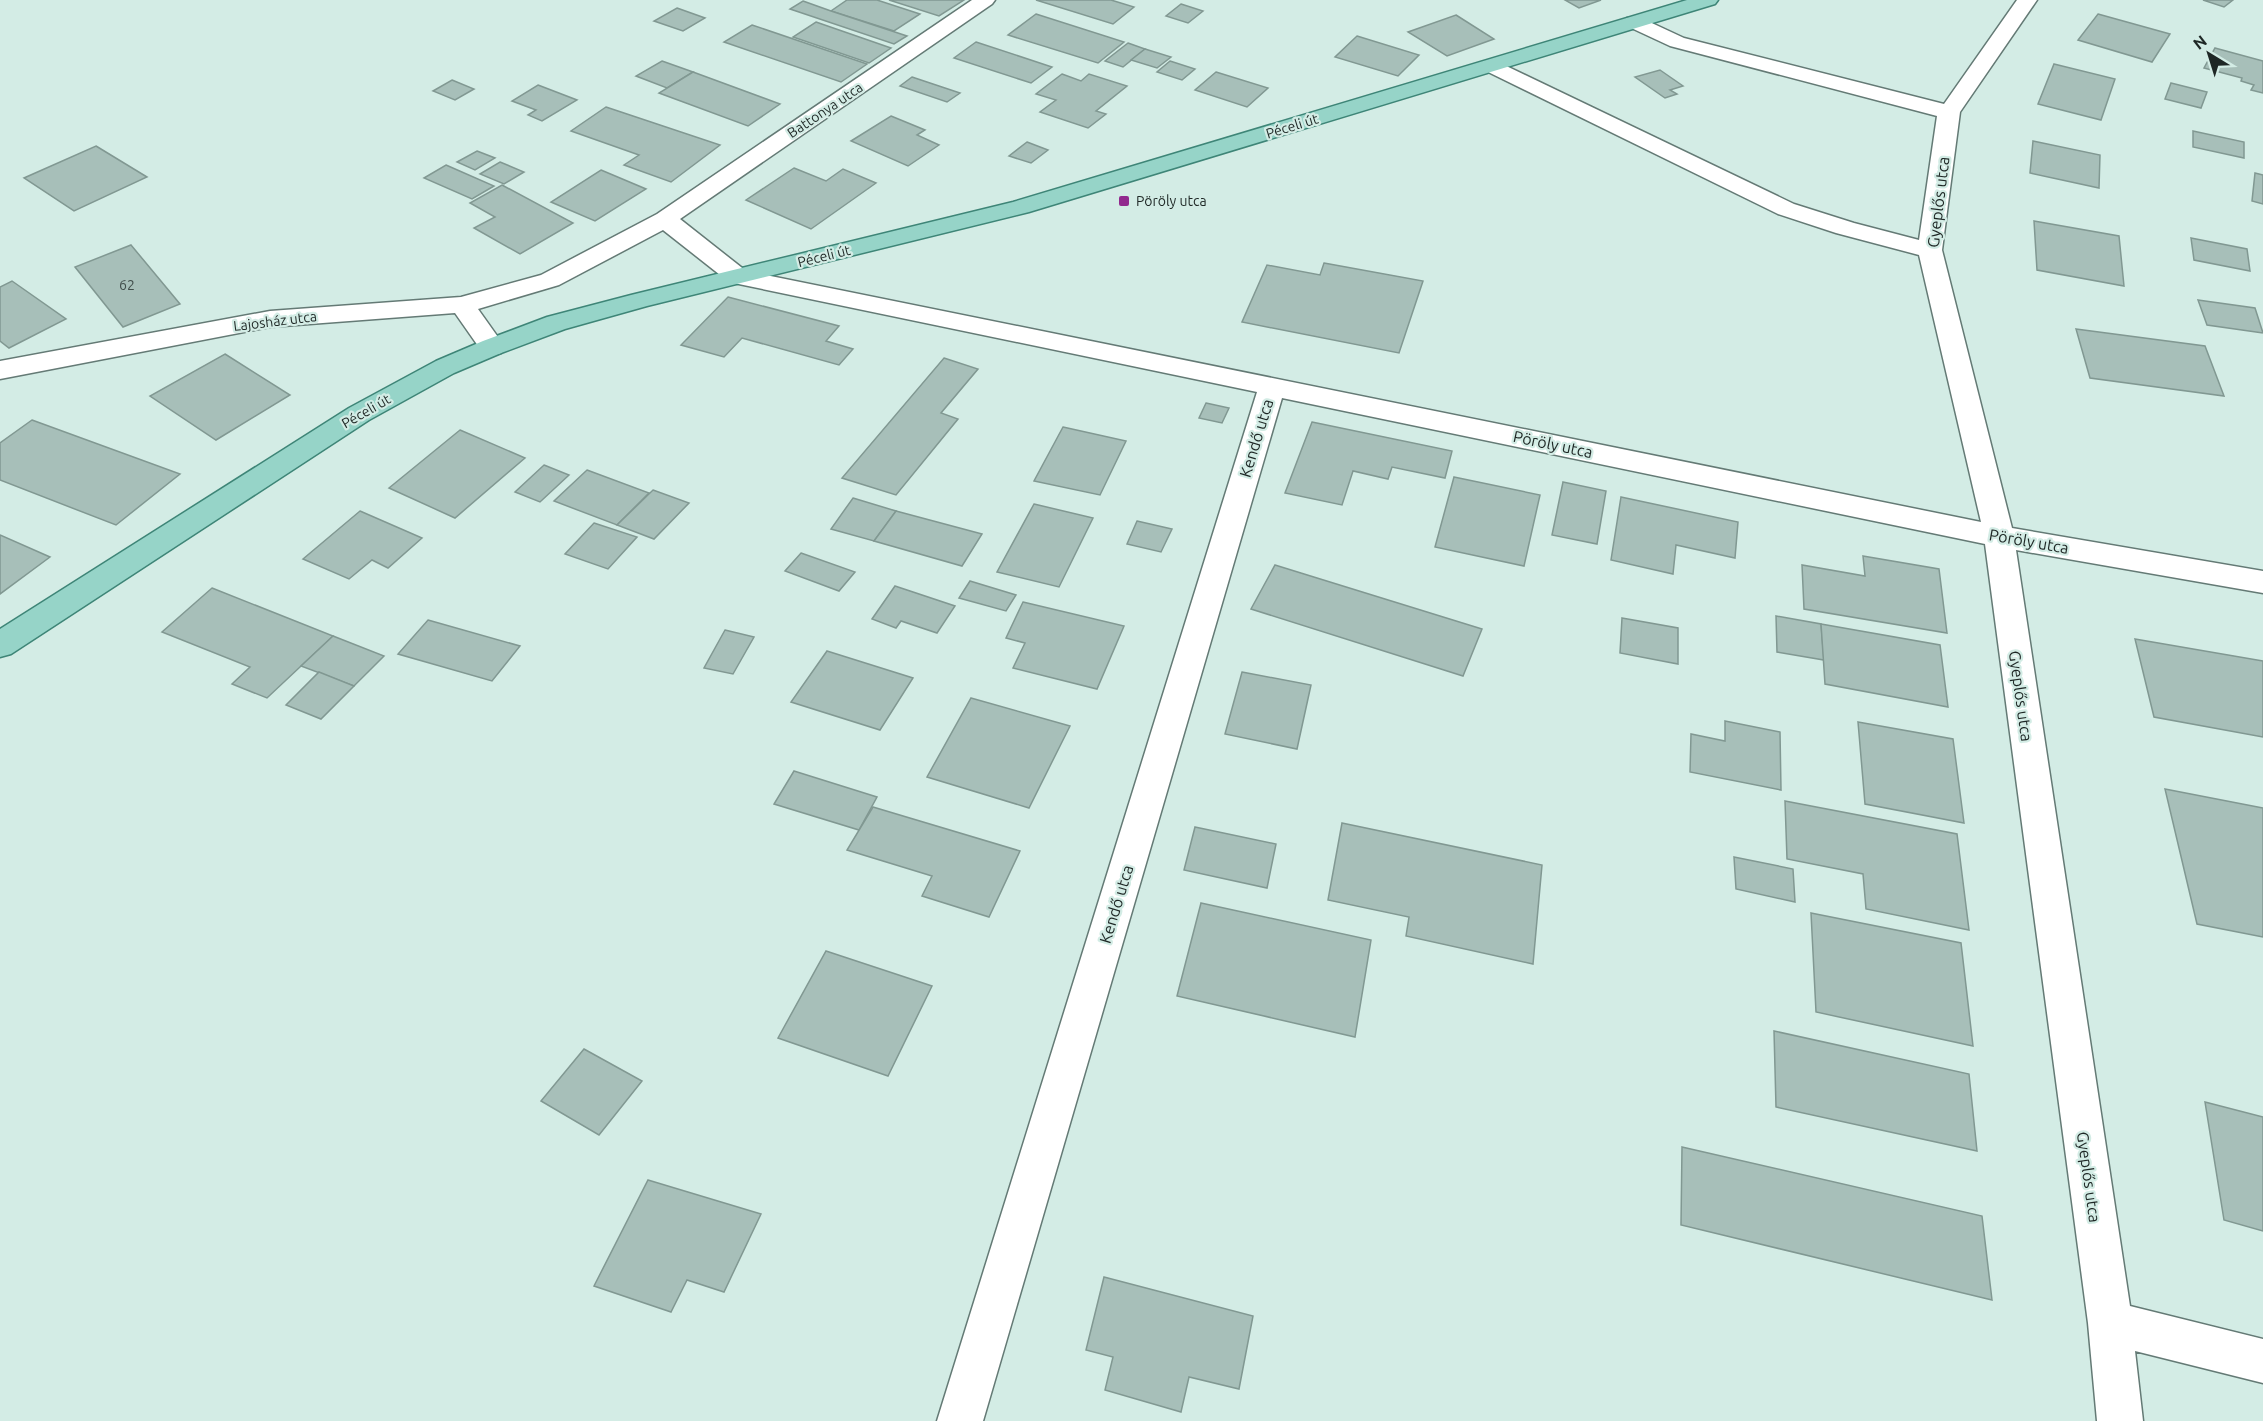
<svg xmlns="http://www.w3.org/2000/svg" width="2263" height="1421" font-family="Ubuntu,sans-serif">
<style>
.building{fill:#a7bfb9;stroke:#819892;stroke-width:1.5}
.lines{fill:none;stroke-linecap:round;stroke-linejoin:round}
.minor-casing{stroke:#647a75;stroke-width:3}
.major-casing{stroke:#3e8577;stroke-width:3}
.minor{fill:#fff;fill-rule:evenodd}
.major{fill:#96d4c8;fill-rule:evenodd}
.poi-dot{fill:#91298e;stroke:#d3ece5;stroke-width:2}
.labels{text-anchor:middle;stroke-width:4.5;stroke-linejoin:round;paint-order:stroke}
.far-street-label{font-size:14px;fill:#1e2725;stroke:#d3ece5}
.far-poi-label{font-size:14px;fill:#1e2725;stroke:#d3ece5;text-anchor:start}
.number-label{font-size:14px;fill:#404d4a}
.street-label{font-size:16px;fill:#1e2725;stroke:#d3ece5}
</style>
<rect width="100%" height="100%" fill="#d3ece5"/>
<g class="building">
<path d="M847 0H877L920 14 894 31 831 11Z"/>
<path d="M889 0H964L939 16Z"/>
<path d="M1036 0H1111L1134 7 1113 24Z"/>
<path d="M1565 0H1601L1579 8Z"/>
<path d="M2203 0H2233L2224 7Z"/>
<path d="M803 1 831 11 907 36 894 44 790 9Z"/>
<path d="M1181 4 1203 11 1188 23 1166 16Z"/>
<path d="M677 8 705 18 683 31 654 21Z"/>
<path d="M1036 14 1124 42 1098 63 1008 35Z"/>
<path d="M2098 14 2170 34 2152 62 2078 40Z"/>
<path d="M1456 15 1494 39 1447 56 1408 32Z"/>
<path d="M816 22 891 48 869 63 793 37Z"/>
<path d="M752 25 867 64 841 82 724 42Z"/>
<path d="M1357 36 1419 55 1398 76 1335 57Z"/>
<path d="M976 42 1052 67 1031 83 954 58Z"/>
<path d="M1128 43 1145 49 1123 67 1105 61Z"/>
<path d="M2215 48 2263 61V93L2251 90 2254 85 2241 81 2242 78 2204 68Z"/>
<path d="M1145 49 1171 57 1157 68 1131 60Z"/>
<path d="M662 61 693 72 667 88 636 76Z"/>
<path d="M1170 61 1195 69 1182 80 1157 72Z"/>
<path d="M2054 64 2115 79 2101 120 2038 104Z"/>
<path d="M1660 70 1683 86 1670 90 1677 94 1665 98 1635 77Z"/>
<path d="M693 72 780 104 748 126 659 93Z"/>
<path d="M1216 72 1268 88 1247 107 1195 90Z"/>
<path d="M1062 74 1081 81 1089 74 1127 86 1096 111 1106 114 1088 128 1040 112 1056 100 1036 94Z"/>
<path d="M912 77 960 93 947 102 900 86Z"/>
<path d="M452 80 474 89 455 100 433 91Z"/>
<path d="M2171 83 2207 92 2201 108 2165 99Z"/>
<path d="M538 85 577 100 542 121 528 115 536 110 512 101Z"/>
<path d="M606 107 720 145 671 182 624 165 639 155 571 131Z"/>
<path d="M891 116 925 130 917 135 939 145 908 166 851 141Z"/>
<path d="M2193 131 2244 142V158L2193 147Z"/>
<path d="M2033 141 2100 155 2099 188 2030 173Z"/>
<path d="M1027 142 1048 150 1031 163 1009 156Z"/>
<path d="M96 146 147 177 74 211 24 178Z"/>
<path d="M477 151 495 158 475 170 457 162Z"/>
<path d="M500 162 524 172 504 184 480 174Z"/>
<path d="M446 165 494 186 472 199 424 178Z"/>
<path d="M794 168 826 181 843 169 876 183 811 229 746 200Z"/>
<path d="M601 170 646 189 595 221 551 202Z"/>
<path d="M2255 173 2263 175V204L2252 201Z"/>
<path d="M502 185 573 223 520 254 474 228 495 217 470 203Z"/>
<path d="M2034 221 2119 236 2124 286 2037 270Z"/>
<path d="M2191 238 2247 249 2250 271 2194 260Z"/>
<path d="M131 245 180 304 123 327 75 267Z"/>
<path d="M1324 263 1423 281 1399 353 1242 322 1267 265 1320 275Z"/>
<path d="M12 281 66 319 9 348 0 341V287Z"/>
<path d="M728 297 839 326 826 341 853 349 839 365 742 338 724 357 681 345Z"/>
<path d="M2198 300 2255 308 2263 333 2207 325Z"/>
<path d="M2076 329 2205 346 2224 396 2090 378Z"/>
<path d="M225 354 290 395 216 440 150 396Z"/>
<path d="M944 358 978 369 941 413 958 419 896 495 842 478Z"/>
<path d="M1206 403 1229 408 1222 423 1199 418Z"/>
<path d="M32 420 180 474 116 525 0 480V443Z"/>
<path d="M1312 422 1452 451 1445 478 1392 467 1388 479 1353 471 1342 505 1285 493Z"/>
<path d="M1063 427 1126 441 1100 495 1034 481Z"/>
<path d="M460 430 525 458 455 518 389 488Z"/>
<path d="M544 465 569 475 540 502 515 492Z"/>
<path d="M587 470 649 493 617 525 554 501Z"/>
<path d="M1454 477 1540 495 1524 566 1435 547Z"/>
<path d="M1563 482 1606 491 1597 544 1552 535Z"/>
<path d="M653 490 689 503 654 539 617 525Z"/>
<path d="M1621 497 1738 522 1735 558 1676 545 1673 574 1611 560Z"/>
<path d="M853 498 896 511 874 541 831 529Z"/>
<path d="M1034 504 1093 518 1059 587 997 572Z"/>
<path d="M360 511 422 538 388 568 372 560 349 579 303 559Z"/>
<path d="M896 511 982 534 962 566 874 541Z"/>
<path d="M1137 521 1172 529 1161 552 1127 544Z"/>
<path d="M594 523 637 537 608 569 565 554Z"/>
<path d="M0 535 50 557 0 594Z"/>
<path d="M801 553 855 572 839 591 785 571Z"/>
<path d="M1863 556 1939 569 1947 633 1804 609 1802 565 1865 576Z"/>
<path d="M1275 565 1482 629 1463 676 1251 609Z"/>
<path d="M970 581 1016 595 1006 611 959 598Z"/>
<path d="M895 586 955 606 937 633 901 621 896 628 872 619Z"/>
<path d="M212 588 333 636 267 698 232 684 250 667 162 632Z"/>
<path d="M1023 602 1124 626 1097 689 1013 668 1025 643 1006 638Z"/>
<path d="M1776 616 1821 624 1824 660 1777 652Z"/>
<path d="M1622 618 1678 628V664L1620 653Z"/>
<path d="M428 620 520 646 492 681 398 654Z"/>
<path d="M1821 624 1940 645 1948 707 1825 684Z"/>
<path d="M725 630 754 637 733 674 704 668Z"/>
<path d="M333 636 384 656 354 686 301 666Z"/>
<path d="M2135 639 2263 661V737L2154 717Z"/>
<path d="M827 651 913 678 880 730 791 702Z"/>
<path d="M319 672 354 686 321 719 286 705Z"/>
<path d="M1242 672 1311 685 1297 749 1225 734Z"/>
<path d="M971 698 1070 726 1029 808 927 777Z"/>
<path d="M1725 721 1780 732 1781 790 1690 772 1691 734 1725 741Z"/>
<path d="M1858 722 1953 739 1964 823 1865 804Z"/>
<path d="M794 771 877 797 859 830 774 804Z"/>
<path d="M2165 789 2263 808V937L2197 924Z"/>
<path d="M1785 801 1957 834 1969 930 1866 909 1863 874 1787 859Z"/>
<path d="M873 807 1020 851 989 917 922 896 932 876 847 850Z"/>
<path d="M1342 823 1542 865 1533 964 1406 936 1409 917 1328 900Z"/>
<path d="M1195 827 1276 844 1267 888 1184 870Z"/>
<path d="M1734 857 1793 869 1795 902 1736 889Z"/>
<path d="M1201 903 1371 940 1355 1037 1177 996Z"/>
<path d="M1811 913 1961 943 1973 1046 1816 1012Z"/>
<path d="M826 951 932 986 888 1076 778 1038Z"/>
<path d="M1774 1031 1969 1074 1977 1151 1776 1107Z"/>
<path d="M584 1049 642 1081 599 1135 541 1101Z"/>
<path d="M2205 1102 2263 1117V1231L2224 1220Z"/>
<path d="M1682 1147 1982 1216 1992 1300 1681 1225Z"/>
<path d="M648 1180 761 1214 724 1292 687 1280 671 1312 594 1286Z"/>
<path d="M1104 1277 1253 1316 1239 1389 1189 1377 1181 1412 1105 1390 1113 1357 1086 1350Z"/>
</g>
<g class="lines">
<defs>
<path id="minor" d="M972 0H995L992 4 680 219 746 271 1981 522 1919 255 1836 233 1778 214 1484 70 1480 66 1484 62 1491 60 1498 62 1794 204 1854 223 1919 240 1937 116 1670 46 1627 26 1624 22 1627 18H1641L1684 38 1944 104 2017 0H2037L1960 112 1942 250 2012 528 2263 571V593L2016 550 2130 1306 2263 1339V1383L2135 1351 2143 1421H2097L2088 1323 1985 544 1282 398 983 1421H937L1257 392 729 282 663 230 559 285 478 309 505 347 501 353 492 355 483 353 455 313 270 327 0 379V361L270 311 461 297 541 275 657 214Z"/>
<path id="major" d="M1687 0H1718L1715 4 1029 212 647 306 565 329 501 353 454 373 369 420 11 654 0 657V629L349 408 436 361 483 341 547 317 631 295 1013 202Z"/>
</defs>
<use href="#minor" class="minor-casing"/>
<use href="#major" class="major-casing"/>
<use href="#minor" class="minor"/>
<use href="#major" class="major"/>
</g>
<rect class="poi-dot" x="1118" y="195" width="12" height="12" rx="3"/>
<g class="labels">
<g class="far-street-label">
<text transform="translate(825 110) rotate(-34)" y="5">Battonya utca</text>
<text transform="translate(1292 126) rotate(-17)" y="5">Péceli út</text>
<text transform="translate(824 256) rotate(-14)" y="5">Péceli út</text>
<text transform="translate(275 321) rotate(-7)" y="5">Lajosház utca</text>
<text transform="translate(366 411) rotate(-30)" y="5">Péceli út</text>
</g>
<g class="far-poi-label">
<text x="1136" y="206">Pöröly utca</text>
</g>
<g class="number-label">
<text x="127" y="290">62</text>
</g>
<g class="street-label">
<text transform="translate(1938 202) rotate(-83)" y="6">Gyeplős utca</text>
<text transform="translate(1256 438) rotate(-73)" y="6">Kendő utca</text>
<text transform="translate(1553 444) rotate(12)" y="6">Pöröly utca</text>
<text transform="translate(2029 541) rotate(10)" y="6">Pöröly utca</text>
<text transform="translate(2021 696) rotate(82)" y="6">Gyeplős utca</text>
<text transform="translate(1116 904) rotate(-73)" y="6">Kendő utca</text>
<text transform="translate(2089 1177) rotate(82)" y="6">Gyeplős utca</text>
</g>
</g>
<g transform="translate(2209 54) rotate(322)" stroke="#d3ece5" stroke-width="4.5" paint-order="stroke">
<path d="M0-4.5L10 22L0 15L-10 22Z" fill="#1e2725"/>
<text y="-9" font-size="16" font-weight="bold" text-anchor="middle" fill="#1e2725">N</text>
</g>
</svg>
